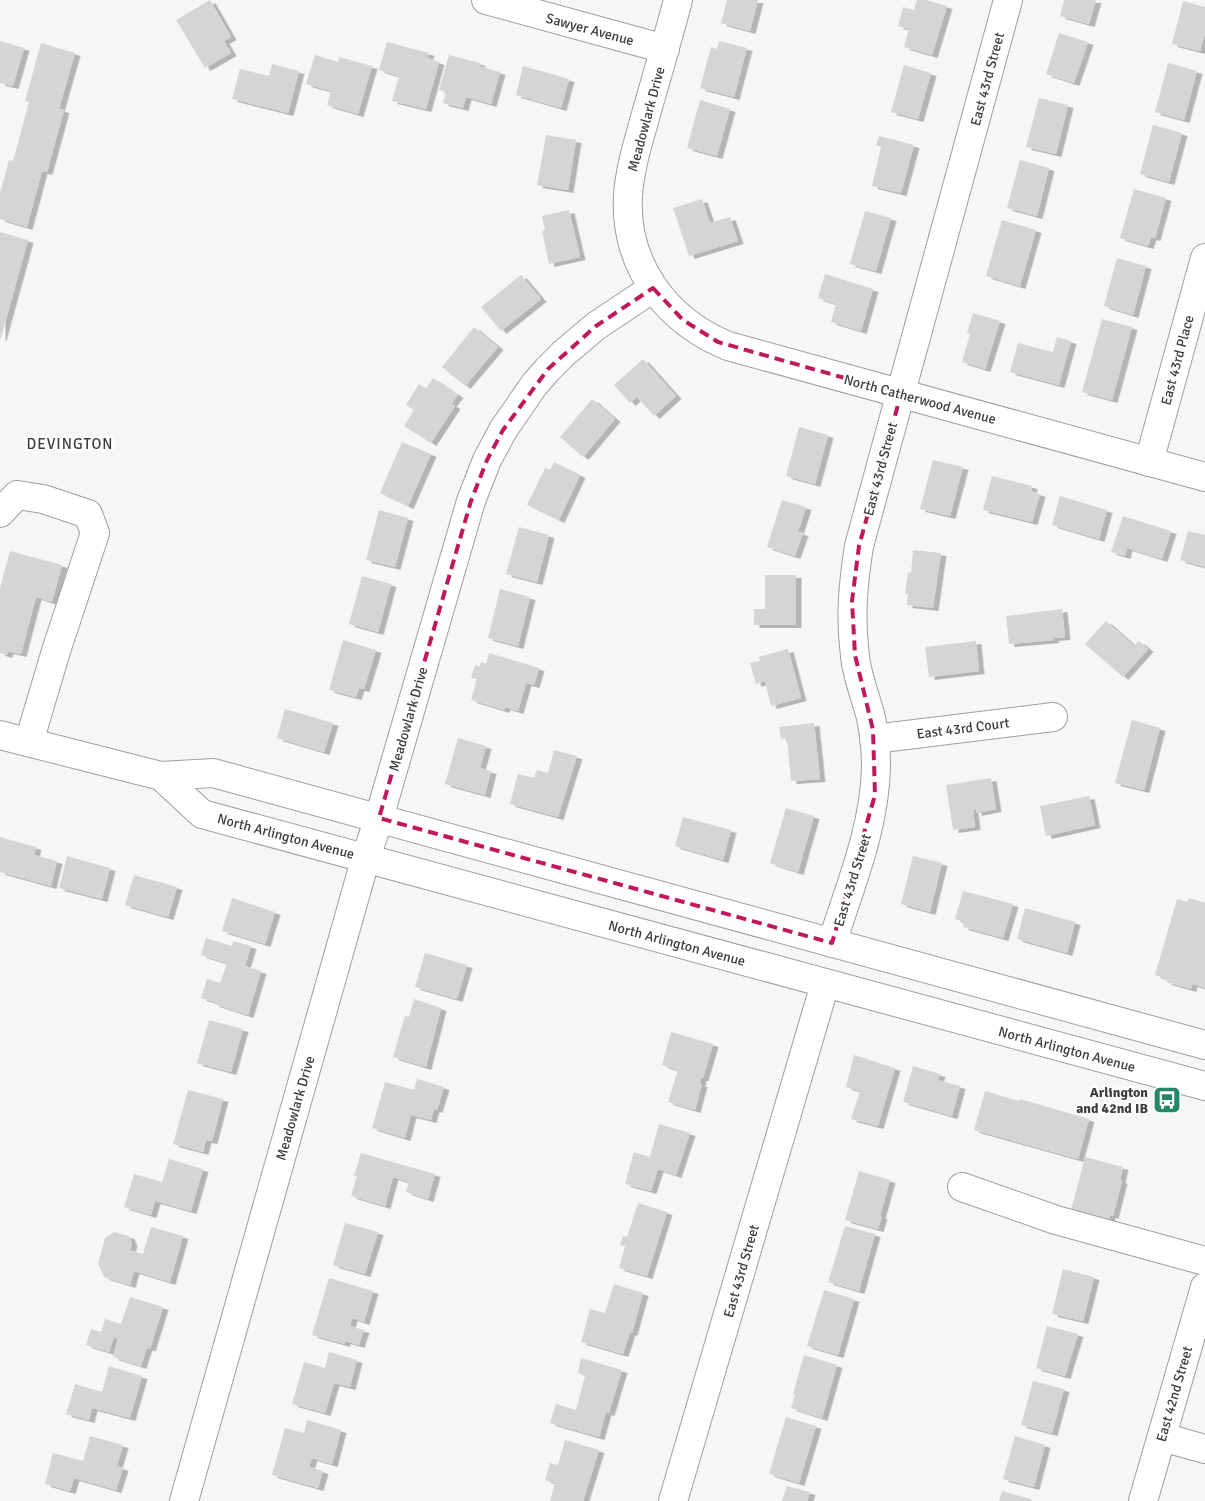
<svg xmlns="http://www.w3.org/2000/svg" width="1205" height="1501" font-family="Signika,sans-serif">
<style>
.building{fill:#d6d4d6;filter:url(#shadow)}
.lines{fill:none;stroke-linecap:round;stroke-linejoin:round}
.minor-casing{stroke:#9e9fa1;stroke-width:30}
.major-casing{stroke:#9e9fa1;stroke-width:30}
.minor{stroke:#fff;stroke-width:28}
.major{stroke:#fff;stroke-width:28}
.marked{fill:none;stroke:#c2185b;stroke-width:4;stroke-dasharray:10 6;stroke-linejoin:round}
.labels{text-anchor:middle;stroke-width:5;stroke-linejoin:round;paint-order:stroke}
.street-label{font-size:14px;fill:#3c3c3e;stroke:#fff}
.poi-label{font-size:14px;font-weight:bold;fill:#3c3c3e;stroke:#fff;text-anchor:end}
.neighbourhood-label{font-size:15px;letter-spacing:1px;fill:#3c3c3e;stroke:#fff}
</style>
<defs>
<filter id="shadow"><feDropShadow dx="5.5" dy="3" stdDeviation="0" flood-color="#0004"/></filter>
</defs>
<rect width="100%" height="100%" fill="#f6f6f9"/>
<g class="building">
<path d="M210 0 231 37 224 41 231 53 205 68 176 20Z"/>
<path d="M727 0H758L750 31 721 23Z"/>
<path d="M917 0H926L947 6 932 55 904 47 909 29 898 26 903 7 914 10Z"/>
<path d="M1064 0H1096L1089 24 1060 16Z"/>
<path d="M1183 1 1205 7V33L1200 51 1172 44Z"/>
<path d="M1059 33 1088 42 1074 83 1046 74Z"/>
<path d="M0 41 24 48 13 86 0 83Z"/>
<path d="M719 41 747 48 734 97 700 88 711 47 717 49Z"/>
<path d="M387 42 429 53 427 58 439 62 426 109 392 101 399 76 379 70Z"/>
<path d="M41 43 75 53 59 109 64 110 47 172 42 171 27 227 0 219V193L9 160 13 161 29 102 25 101Z"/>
<path d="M315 55 338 62 339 57 372 66 358 114 327 105 331 91 306 84Z"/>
<path d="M449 55 480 63 479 66 500 72 491 104 466 97 463 108 443 103 446 92 439 90Z"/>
<path d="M1168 63 1197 71 1184 120 1155 112Z"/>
<path d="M272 64 299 71 288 113 232 99 240 69 269 76Z"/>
<path d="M904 65 931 73 918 119 891 112Z"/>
<path d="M523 66 569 79 561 108 516 95Z"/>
<path d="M1039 98 1068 105 1056 154 1026 147Z"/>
<path d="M700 100 730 109 717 156 687 148Z"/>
<path d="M1153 125 1182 133 1169 182 1140 174Z"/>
<path d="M546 135 576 140 568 190 537 185Z"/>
<path d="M879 136 914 145 901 193 872 186 881 147 876 145Z"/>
<path d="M1020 160 1049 168 1037 216 1007 208Z"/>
<path d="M1134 189 1166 198 1155 238 1151 237 1148 246 1120 238Z"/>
<path d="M702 199 710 223 730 217 738 241 689 256 673 208Z"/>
<path d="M569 210 580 257 549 264 542 231 545 230 542 216Z"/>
<path d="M865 211 891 218 876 271 850 264Z"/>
<path d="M1002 220 1036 230 1020 286 986 276Z"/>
<path d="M0 232 28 240 1 338H0Z"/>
<path d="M1117 258 1146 266 1133 315 1104 306Z"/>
<path d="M825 274 873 289 861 331 831 322 836 304 818 298Z"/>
<path d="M521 275 541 299 501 331 481 307Z"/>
<path d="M973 313 1000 321 985 369 962 362 970 334 967 333Z"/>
<path d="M1102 319 1132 327 1112 400 1082 392Z"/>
<path d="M474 327 498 347 465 386 442 367Z"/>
<path d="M1057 337 1071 341 1059 385 1010 372 1018 343 1053 352Z"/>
<path d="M643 359 676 396 654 416 637 397 630 403 614 385Z"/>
<path d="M433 378 458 395 451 404 455 406 431 443 404 426 414 410 406 405 419 384 426 389Z"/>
<path d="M592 399 615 419 583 457 560 437Z"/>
<path d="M799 427 828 435 815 484 786 476Z"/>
<path d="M402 442 431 454 408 506 380 493Z"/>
<path d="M933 460 963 467 950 516 920 509Z"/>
<path d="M554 462 580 475 559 520 527 505 545 468 550 470Z"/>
<path d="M992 476 1032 486 1031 491 1040 494 1032 522 983 510Z"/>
<path d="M1060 496 1107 510 1099 539 1052 525Z"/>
<path d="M782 500 806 507 798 532 803 533 795 556 767 547Z"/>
<path d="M379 510 408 518 395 567 366 560Z"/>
<path d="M1123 516 1171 531 1162 559 1127 548 1125 556 1111 552Z"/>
<path d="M519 527 549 535 537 582 506 574Z"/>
<path d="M1188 531 1205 535V567L1180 560Z"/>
<path d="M913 550 941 553 933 608 907 605 908 594H905L908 572 911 573Z"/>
<path d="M10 551 62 565 52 602 36 597 21 654 8 651 7 655 0 653V588Z"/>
<path d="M765 575H796V625H754V609H765Z"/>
<path d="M362 576 391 584 378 632 349 624Z"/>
<path d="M500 589 530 597 518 646 488 638Z"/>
<path d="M1062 609 1065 637 1053 638 1054 640 1009 644 1006 616Z"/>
<path d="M1106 621 1134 646 1139 641 1148 649 1123 677 1085 644Z"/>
<path d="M343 640 376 650 364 689 359 688 356 697 329 690Z"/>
<path d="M976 641 979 671 929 677 925 647Z"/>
<path d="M788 649 801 698 771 706 765 681 756 684 750 663 760 661 759 657Z"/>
<path d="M489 653 539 668 534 685 526 683 518 711 505 707 504 710 471 700 477 679 471 678 475 665 480 667 481 662 486 664Z"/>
<path d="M285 709 333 723 324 752 277 738Z"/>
<path d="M1132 720 1160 728 1144 790 1115 783Z"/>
<path d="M814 723 820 779 791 781 787 738 781 739 779 727Z"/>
<path d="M458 738 486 746 480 768 491 771 485 795 445 784Z"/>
<path d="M554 750 577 756 558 817 510 804 518 774 534 778 537 770 548 773Z"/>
<path d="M991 778 996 809 976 813V810H973L975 827 953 830 946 785Z"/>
<path d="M1089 796 1095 825 1046 836 1040 806Z"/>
<path d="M786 808 814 816 798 872 770 863Z"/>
<path d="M683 817 731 830 723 860 675 846Z"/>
<path d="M0 837 36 847 34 855 57 861 51 886 0 872Z"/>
<path d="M67 856 110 868 102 899 59 888Z"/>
<path d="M913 856 942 863 930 912 901 904Z"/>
<path d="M134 875 177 887 168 917 125 905Z"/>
<path d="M963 891 1013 904 1003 938 963 927 964 922 955 919Z"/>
<path d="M232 898 275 912 265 944 222 931Z"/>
<path d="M1189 898 1205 903V988L1192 984 1191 989 1166 982 1167 979 1155 975 1177 899 1187 902Z"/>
<path d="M1025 908 1075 922 1067 953 1017 939Z"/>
<path d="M206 938 232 946 233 941 251 946 245 966 261 971 248 1015 214 1004 215 1002 201 998 207 979 220 983 227 963 201 955Z"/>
<path d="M425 953 467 965 457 999 415 987Z"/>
<path d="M414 999 441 1008 426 1067 393 1057 405 1016 409 1017Z"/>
<path d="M209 1020 243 1029 231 1072 197 1063Z"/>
<path d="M671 1032 713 1044 703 1078H701L700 1084H702L695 1110 668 1102 678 1070 662 1065Z"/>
<path d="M854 1055 895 1068 878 1126 851 1119 860 1091 846 1087Z"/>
<path d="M913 1066 940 1074 938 1080 960 1086 952 1116 903 1102Z"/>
<path d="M417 1079 444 1087 437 1110 434 1109 431 1120 411 1115 405 1138 372 1128 385 1082 414 1090Z"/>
<path d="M188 1090 223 1099 212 1141 206 1140 203 1152 173 1144Z"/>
<path d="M985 1091 1019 1101 1020 1099 1089 1119 1078 1159 974 1130Z"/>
<path d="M659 1124 690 1133 676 1175 658 1169 651 1191 625 1184 634 1152 650 1157Z"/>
<path d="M361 1153 435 1174 428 1199 406 1192 409 1182 393 1177 385 1206 351 1196 357 1176H354Z"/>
<path d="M1085 1157 1123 1167 1120 1180 1122 1181 1113 1216 1110 1215 1107 1228 1069 1218Z"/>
<path d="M169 1159 203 1169 191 1211 155 1201 151 1215 124 1207 134 1174 162 1182Z"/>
<path d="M859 1171 890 1180 880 1216H882L878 1229 845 1220Z"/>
<path d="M638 1203 667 1212 647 1276 619 1268 625 1246 620 1245 623 1236 627 1237Z"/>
<path d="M345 1223 378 1232 365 1274 333 1265Z"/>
<path d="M845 1226 875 1234 859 1291 828 1282Z"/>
<path d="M151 1227 183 1236 170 1282 134 1271 130 1285 104 1277 98 1264 105 1238 114 1232 129 1236 132 1244 130 1250 143 1254Z"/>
<path d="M1063 1269 1094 1277 1083 1321 1052 1314Z"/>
<path d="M329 1278 373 1291 364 1322 352 1318 350 1326 364 1330 359 1345 345 1341V1344L312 1335Z"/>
<path d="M614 1284 643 1293 632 1333 630 1332 623 1354 581 1342 590 1309 605 1313Z"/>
<path d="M824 1290 854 1299 838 1355 807 1346Z"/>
<path d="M130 1297 163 1307 150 1349 147 1347 141 1366 113 1357 118 1339 114 1337 109 1352 86 1345 91 1329 101 1332 105 1319 121 1324Z"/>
<path d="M1047 1326 1078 1334 1065 1376 1036 1368Z"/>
<path d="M329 1352 357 1360 350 1387 334 1383 325 1413 292 1404 304 1362 325 1368Z"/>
<path d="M804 1355 837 1365 822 1418 791 1408 795 1395 793 1394Z"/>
<path d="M581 1358 622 1370 609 1413 606 1412 599 1437 550 1423 556 1404 576 1410 585 1376 578 1373Z"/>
<path d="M109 1366 142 1376 130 1418 92 1408 89 1420 66 1414 75 1384 102 1392Z"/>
<path d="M1033 1381 1064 1389 1052 1433 1021 1425Z"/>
<path d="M786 1417 816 1426 799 1483 769 1474Z"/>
<path d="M307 1420 341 1430 332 1464 312 1458 309 1467 323 1471 318 1488 272 1475 285 1428 304 1433Z"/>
<path d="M90 1436 123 1445 117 1466 123 1468 116 1490 74 1478 70 1491 45 1484 53 1453 83 1461Z"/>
<path d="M1015 1436 1045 1445 1034 1487 1003 1479Z"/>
<path d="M565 1440 599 1450 583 1501H550L555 1483 545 1480 550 1463 558 1465Z"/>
<path d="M787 1486 810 1492 807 1501H782Z"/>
<path d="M1002 1491 1031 1499V1501H999Z"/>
</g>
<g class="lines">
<defs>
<g id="minor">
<path d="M486 0 665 49"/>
<path d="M678 0C668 38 657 76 646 114 639 140 630 167 628 195 624 264 665 320 728 346L1205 477"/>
<path d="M1149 462 1205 258"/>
<path d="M0 513 17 495 43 499 88 514 95 533 56 651 29 742"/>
<path d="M874 739 1053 717"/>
<path d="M832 943C850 886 875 827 876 767 876 752 874 733 871 718 866 697 857 677 855 656 850 617 853 584 859 546L1008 0"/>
<path d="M962 1187 1056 1220 1205 1261"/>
<path d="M1162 1437 1205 1449"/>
<path d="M184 1501 366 857 379 818 471 501 487 460 503 430 534 385 548 369 563 354 596 326 653 288"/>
<path d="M673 1501 825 984"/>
<path d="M1143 1501 1205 1287"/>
</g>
<g id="major">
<path d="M0 735 161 776 213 773 1205 1045"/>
<path d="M161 776 202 814 1205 1086"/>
</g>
</defs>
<use href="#minor" class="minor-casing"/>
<use href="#major" class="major-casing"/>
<use href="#minor" class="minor"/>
<use href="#major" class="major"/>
</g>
<path class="marked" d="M653 288 683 320 718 342 901 394 859 546 852 601 855 655 873 730 875 795 832 943 379 818 471 501 487 460 503 430 548 369 596 326Z"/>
<defs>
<symbol id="bus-square" viewBox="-11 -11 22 22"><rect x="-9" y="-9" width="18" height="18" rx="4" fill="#238964" stroke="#fff"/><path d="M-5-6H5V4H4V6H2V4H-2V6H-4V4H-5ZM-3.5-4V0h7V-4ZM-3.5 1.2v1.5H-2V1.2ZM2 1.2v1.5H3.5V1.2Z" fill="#fff"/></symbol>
</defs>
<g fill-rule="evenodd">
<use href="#bus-square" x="1151" y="1084" width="32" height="32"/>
</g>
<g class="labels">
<g class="street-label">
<text transform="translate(590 29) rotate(15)" y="5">Sawyer Avenue</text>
<text transform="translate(987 79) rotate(-75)" y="5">East 43rd Street</text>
<text transform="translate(646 119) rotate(-75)" y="5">Meadowlark Drive</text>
<text transform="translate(1177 360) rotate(-75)" y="5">East 43rd Place</text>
<text transform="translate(920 399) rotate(15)" y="5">North Catherwood Avenue</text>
<text transform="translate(880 469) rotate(-75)" y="5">East 43rd Street</text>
<text transform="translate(408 719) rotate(-74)" y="5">Meadowlark Drive</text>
<text transform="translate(963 728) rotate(-7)" y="5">East 43rd Court</text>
<text transform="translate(286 836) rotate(15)" y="5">North Arlington Avenue</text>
<text transform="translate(852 880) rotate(-73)" y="5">East 43rd Street</text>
<text transform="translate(677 943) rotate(15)" y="5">North Arlington Avenue</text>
<text transform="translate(1067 1049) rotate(15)" y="5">North Arlington Avenue</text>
<text transform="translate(295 1108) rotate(-74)" y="5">Meadowlark Drive</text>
<text transform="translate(741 1271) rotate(-74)" y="5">East 43rd Street</text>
<text transform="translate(1174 1394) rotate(-74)" y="5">East 42nd Street</text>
</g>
<g class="poi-label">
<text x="1148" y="1097">Arlington<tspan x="1148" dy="16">and 42nd IB</tspan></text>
</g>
<g class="neighbourhood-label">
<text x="70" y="449">DEVINGTON</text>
</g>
</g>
</svg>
